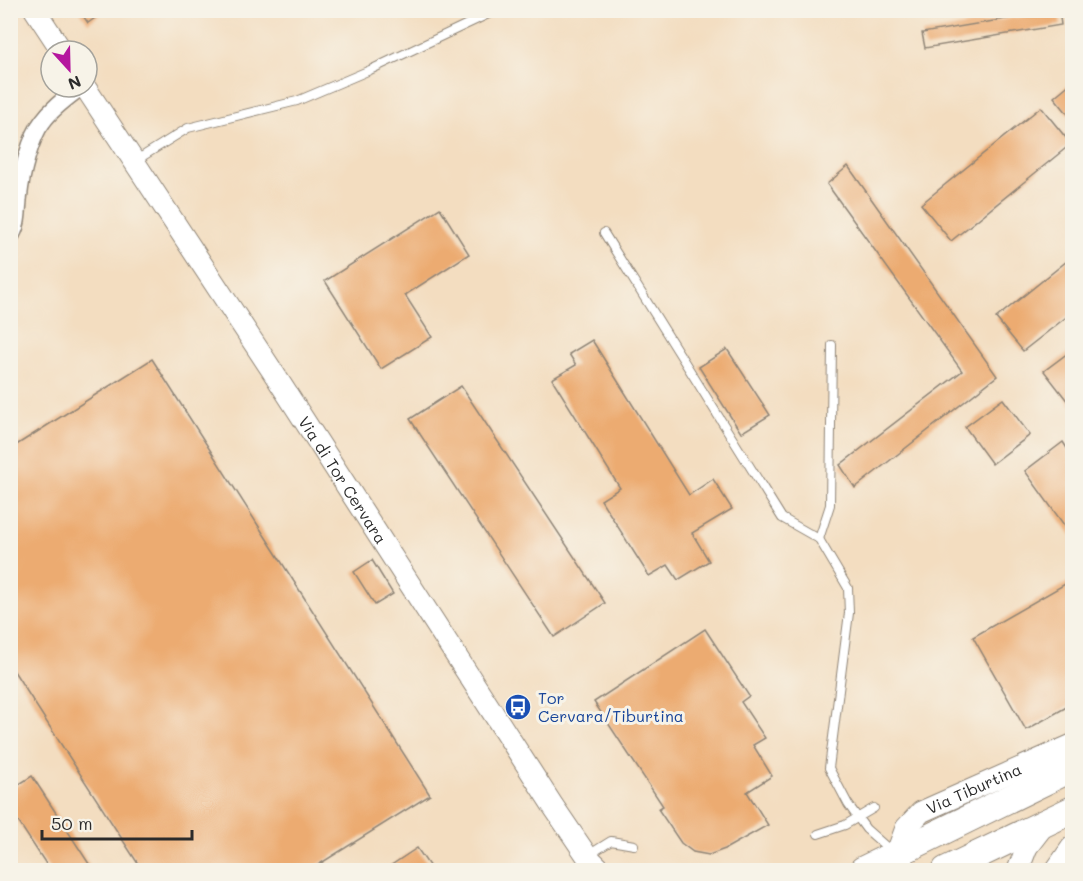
<svg xmlns="http://www.w3.org/2000/svg" width="1083" height="881" font-family="Mali,sans-serif">
<style>
.building{fill:#ecab71}
.lines{fill:none;stroke-linecap:round;stroke-linejoin:round}
.service-casing{stroke:#8f8476;stroke-width:10}
.minor-casing{stroke:#8f8476;stroke-width:19}
.tertiary-casing{stroke:#8f8476;stroke-width:23}
.primary-casing{stroke:#8f8476;stroke-width:29}
.service{stroke:#fff;stroke-width:8}
.minor{stroke:#fff;stroke-width:16}
.tertiary{stroke:#fff;stroke-width:21}
.primary{stroke:#fff;stroke-width:27}
.labels{text-anchor:middle;stroke-width:6;stroke-linejoin:round;paint-order:stroke}
.street-label{font-size:16px;fill:#2b2b2b;stroke:#f7f3e8}
.transit-label{font-size:16px;fill:#164399;stroke:#f7f3e8;text-anchor:start}
</style>
<rect width="100%" height="100%" fill="#f7f3e8"/>
<filter id="ink" filterUnits="userSpaceOnUse"><feTurbulence type="fractalNoise" baseFrequency=".0167" numOctaves="2"/><feDisplacementMap in="SourceGraphic" scale="12" xChannelSelector="R" yChannelSelector="G"/><feConvolveMatrix kernelMatrix="1 2 1 2 8 2 1 2 1" color-interpolation-filters="sRGB"/></filter>
<filter id="wash" filterUnits="userSpaceOnUse"><feTurbulence type="fractalNoise" baseFrequency=".008" numOctaves="4" result="noise"/><feDisplacementMap in="SourceGraphic" scale="24" xChannelSelector="R" yChannelSelector="G"/><feGaussianBlur stdDeviation="1.35" result="paint"/><feColorMatrix in="noise" values="0 0 0 0 0 0 0 0 0 0 0 0 0 0 0 0 0 1.4 0 .05"/><feComposite in="paint" operator="in"/></filter>
<g filter="url(#wash)">
<rect width="100%" height="100%" fill="#f3ddc0"/>
<g id="blocks">
<g class="building">
<path d="M79 10H106L88 23Z"/>
<path d="M1041 10H1059L1061 25 925 48 922 33 1042 13Z"/>
<path d="M1072 82V119L1054 97Z"/>
<path d="M1041 107 1071 144 951 241 921 204Z"/>
<path d="M848 166 997 376 855 488 840 465 962 371 827 184Z"/>
<path d="M440 208 469 254 405 295 432 337 381 369 325 281Z"/>
<path d="M1072 257V320L1069 315 1023 351 996 318Z"/>
<path d="M592 340 689 495 713 479 732 509 692 533 709 561 678 580 668 565 649 576 601 500 620 488 552 379 576 365 569 354Z"/>
<path d="M727 349 770 415 741 433 699 367Z"/>
<path d="M1072 350V407L1044 371Z"/>
<path d="M152 359 430 795 310 870H142L10 665V449Z"/>
<path d="M461 386 605 603 554 637 410 419Z"/>
<path d="M1003 399 1030 435 992 464 965 427Z"/>
<path d="M1063 442 1072 456V536L1025 471Z"/>
<path d="M372 560 393 594 375 605 354 572Z"/>
<path d="M1072 580V704L1026 730 973 637Z"/>
<path d="M705 629 749 696 741 702 765 738 753 745 772 776 747 792 768 825 725 849 709 855 693 852 681 843 658 809 663 806 594 702Z"/>
<path d="M32 776 93 870H50L10 809V790Z"/>
<path d="M417 848 432 870H384Z"/>
</g>
</g>
</g>
<g filter="url(#ink)">
<use href="#blocks" fill-opacity="0" stroke="#8f8476" stroke-width="1.5"/>
<g class="lines">
<defs>
<g id="service">
<path d="M135 161 188 128 297 101 370 70 497 10"/>
<path d="M604 233 782 518 819 539 848 588 849 613 829 768 848 804 858 818 866 829 891 851"/>
<path d="M819 539 830 505 832 345"/>
<path d="M818 834 845 825 874 808"/>
<path d="M587 856 611 841 634 845"/>
</g>
<path id="minor" d="M10 237C19 225 17 210 19 196 21 176 30 137 43 121 53 107 68 97 81 87"/>
<g id="tertiary">
<path d="M35 10 62 51"/>
<path id="s1" d="M85 87 271 369 553 806 587 856 601 870"/>
<path id="s2" d="M905 870 896 855 906 828 921 812 1072 745"/>
<path d="M1018 870 1027 847 1044 825"/>
<path d="M1056 870 1072 847"/>
</g>
<g id="primary">
<path d="M863 870 1072 768"/>
<path d="M946 870 1072 810"/>
</g>
</defs>
<use href="#service" class="service-casing"/>
<use href="#minor" class="minor-casing"/>
<use href="#tertiary" class="tertiary-casing"/>
<use href="#primary" class="primary-casing"/>
<use href="#service" class="service"/>
<use href="#minor" class="minor"/>
<use href="#tertiary" class="tertiary"/>
<use href="#primary" class="primary"/>
</g>
</g>
<defs>
<symbol id="bus-disc" viewBox="-11 -11 22 22"><circle r="9.5" fill="#1a4fb4" stroke="#f7f3e8"/><path d="M-5-6H5V4H4V6H2V4H-2V6H-4V4H-5ZM-3.5-4V0h7V-4ZM-3.5 1.2v1.5H-2V1.2ZM2 1.2v1.5H3.5V1.2Z" fill="#fff"/></symbol>
</defs>
<g fill-rule="evenodd">
<use href="#bus-disc" x="503" y="692" width="30" height="30"/>
</g>
<g class="labels">
<g class="street-label">
<text dy="6" stroke="none"><textPath href="#s1" startOffset="470">Via di Tor Cervara</textPath></text>
<text dy="6" stroke="none"><textPath href="#s2" startOffset="126">Via Tiburtina</textPath></text>
</g>
<g class="transit-label">
<text x="538" y="704">Tor<tspan x="538" dy="18">Cervara/Tiburtina</tspan></text>
</g>
</g>
<rect width="1083" height="881" fill="none" stroke="#f7f3e8" stroke-width="36"/>
<g transform="translate(69 69) rotate(158)"><circle r="28" fill="#f7f3e8" stroke="#a5a39c" stroke-width="1.5"/>
<path d="M0-4.5L10 22L0 15L-10 22Z" fill="#b5179e"/>
<text y="-9" font-size="16" font-weight="bold" text-anchor="middle" fill="#2b2b2b">N</text>
</g>
<path d="M42 830v9h150v-9" fill="none" stroke="#2b2b2b" stroke-width="3"/>
<text x="51" y="830" font-size="18" fill="#2b2b2b" stroke="#f7f3e8" stroke-width="4.5" paint-order="stroke">50 m</text>
</svg>
